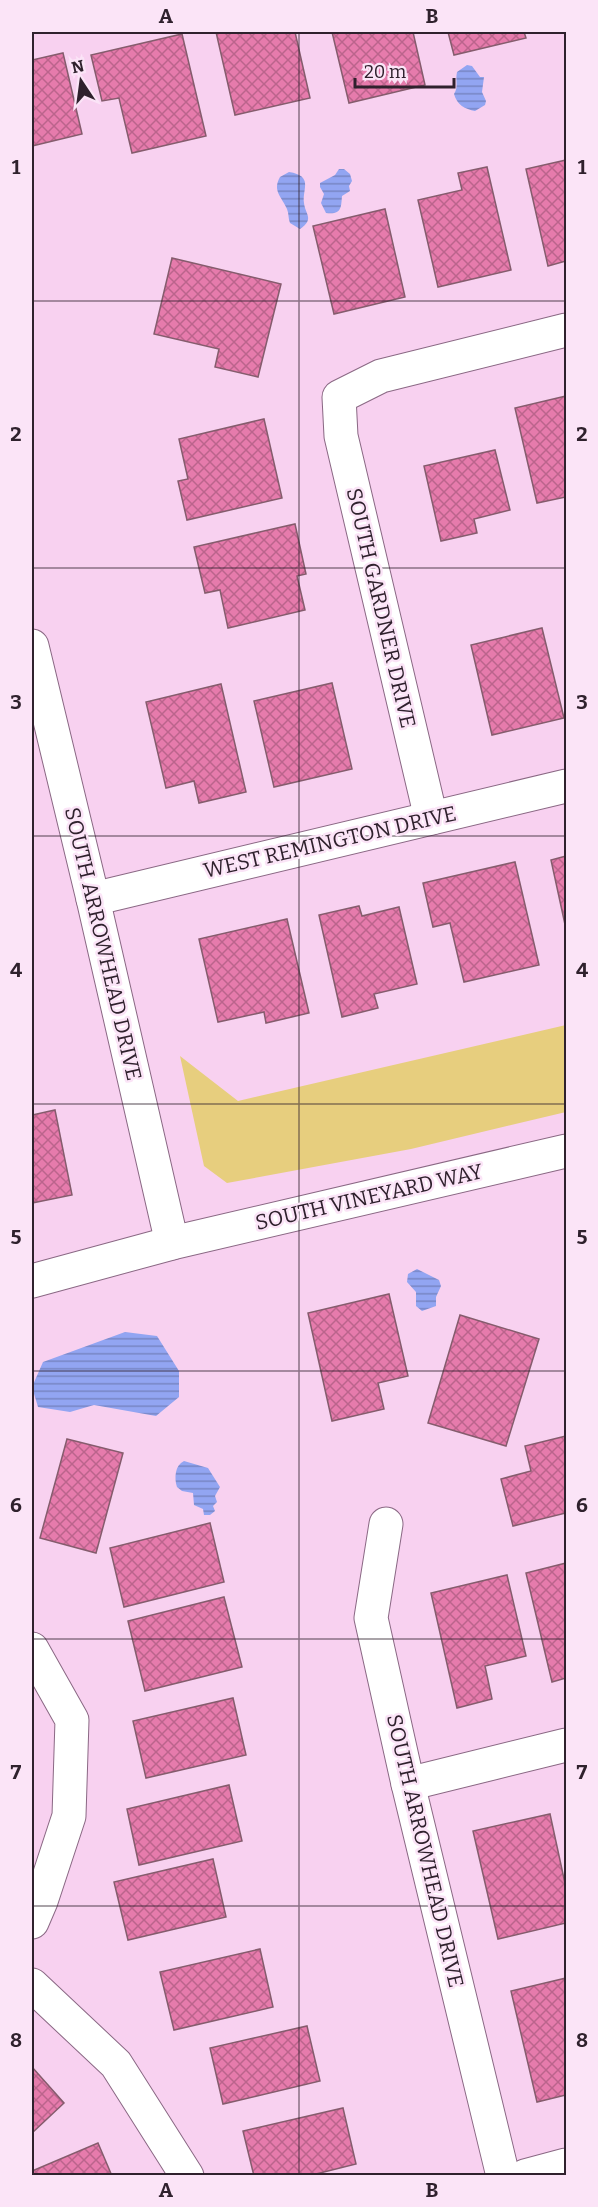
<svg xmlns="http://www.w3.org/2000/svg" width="598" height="2207" font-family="Bitter,serif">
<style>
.green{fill:#e7ce7e}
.water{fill:url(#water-rules)}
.building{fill:url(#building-cross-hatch);stroke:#855c6d;stroke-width:1.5}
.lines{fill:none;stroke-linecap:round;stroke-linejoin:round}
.street-casing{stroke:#8a6884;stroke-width:35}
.secondary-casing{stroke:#8a6884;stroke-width:35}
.street{stroke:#fff;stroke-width:33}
.secondary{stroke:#fff;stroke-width:33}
.grid{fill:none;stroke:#2f212d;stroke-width:1.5;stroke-opacity:0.55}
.labels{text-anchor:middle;stroke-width:5;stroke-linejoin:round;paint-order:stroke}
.street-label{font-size:21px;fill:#2f212d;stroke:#fbe4f7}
.neatline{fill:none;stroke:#2f212d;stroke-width:2}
.grid-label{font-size:20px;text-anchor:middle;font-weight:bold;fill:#2f212d}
</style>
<defs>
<pattern id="water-rules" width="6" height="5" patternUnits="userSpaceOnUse" patternTransform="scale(1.5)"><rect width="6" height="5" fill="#92a5f2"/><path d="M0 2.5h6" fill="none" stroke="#7886c4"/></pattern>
<pattern id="building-cross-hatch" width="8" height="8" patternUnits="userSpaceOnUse" patternTransform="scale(1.5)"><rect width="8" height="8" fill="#e67bac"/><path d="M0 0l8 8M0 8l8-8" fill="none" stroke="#bb648c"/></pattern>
</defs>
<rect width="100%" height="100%" fill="#f8d1f0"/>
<path class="green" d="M566 1025V1112L411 1149 227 1183 204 1166 180 1056 238 1101Z"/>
<g class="water">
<path d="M467 65 472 66 480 77H484L482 92 486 101 485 105 475 111C465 109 457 105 454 94 459 86 455 81 457 72Z"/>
<path d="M339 169H344L350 174 352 181 349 186 350 191 342 196C341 207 342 215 326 213L321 203 324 194 320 187V183L335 175Z"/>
<path d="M289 172C314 176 302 189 304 203 305 214 315 219 300 229L290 223C288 218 289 214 287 209 282 197 272 191 280 177Z"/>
<path d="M417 1269 439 1280 441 1286 436 1297V1306L422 1311 416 1306V1292L407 1282 408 1274Z"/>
<path d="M125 1332 157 1336 179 1371V1397L156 1416 94 1405 70 1412 38 1407 32 1387 43 1362Z"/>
<path d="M184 1461 208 1468 220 1487 215 1496 217 1502 213 1506 215 1511 210 1515H204L203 1509 194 1505 193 1493 182 1491 177 1487C174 1478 175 1465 184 1461Z"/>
</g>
<g class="building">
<path d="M216 32H295L310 98 235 115Z"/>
<path d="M332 32H413L425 85 349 103Z"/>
<path d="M448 32H524L526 38 454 55Z"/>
<path d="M182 34 206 136 132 153 119 98 102 101 91 55Z"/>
<path d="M63 53 82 134 32 146V60Z"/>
<path d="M566 160V261L548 266 526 169Z"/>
<path d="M487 167 511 270 438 287 418 200 462 190 458 173Z"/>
<path d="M385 209 405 297 334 314 313 226Z"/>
<path d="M172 258 281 284 258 377 215 367 219 349 154 334Z"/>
<path d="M566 396V497L537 503 515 408Z"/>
<path d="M264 419 282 498 187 520 178 481 188 479 179 439Z"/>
<path d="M495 450 510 510 474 519 477 533 441 541 424 466Z"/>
<path d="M295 524 306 574 297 576 305 610 228 628 220 590 205 593 194 547Z"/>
<path d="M542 628 564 718 492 735 471 645Z"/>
<path d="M332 683 352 769 274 787 254 701Z"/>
<path d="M221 684 246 792 199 803 194 781 166 788 146 702Z"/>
<path d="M566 856V929L551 860Z"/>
<path d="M515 862 539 965 464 982 450 923 433 927 423 883Z"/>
<path d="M359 906 362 916 399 907 417 984 374 994 378 1008 342 1017 319 915Z"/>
<path d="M287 919 309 1013 266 1023 264 1012 218 1022 199 939Z"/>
<path d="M55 1110 72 1195 32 1203V1115Z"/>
<path d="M389 1294 408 1376 378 1383 384 1409 332 1421 308 1313Z"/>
<path d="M460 1315 539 1339 506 1446 428 1423Z"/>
<path d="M566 1436V1513L513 1526 501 1479 531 1471 525 1446Z"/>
<path d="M67 1439 123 1453 96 1553 40 1538Z"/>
<path d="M210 1523 224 1582 124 1607 110 1548Z"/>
<path d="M566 1563V1678L552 1682 526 1573Z"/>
<path d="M507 1575 526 1656 485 1666 492 1699 457 1708 431 1593Z"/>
<path d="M224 1597 242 1667 145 1691 128 1621Z"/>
<path d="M233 1698 246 1755 146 1778 133 1721Z"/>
<path d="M229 1785 242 1841 139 1865 127 1809Z"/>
<path d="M550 1814 566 1888V1923L498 1939 473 1831Z"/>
<path d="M213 1859 226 1917 128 1940 114 1882Z"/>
<path d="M260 1949 273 2007 174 2030 160 1972Z"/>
<path d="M566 1978V2095L537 2102 511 1991Z"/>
<path d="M307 2026 320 2081 223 2104 210 2048Z"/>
<path d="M32 2067 64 2103 32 2133Z"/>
<path d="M343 2108 356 2164 308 2176H254L243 2131Z"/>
<path d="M98 2143 112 2176H32V2171Z"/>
</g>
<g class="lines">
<defs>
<g id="street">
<path d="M32 646 93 899 172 1243"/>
<path d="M431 818 341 436 339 397 381 376 566 330"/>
<path d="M93 899 566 786"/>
<path d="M386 1524 371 1618 408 1784 503 2176"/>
<path d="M32 1649 72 1720 69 1816 41 1901 32 1922"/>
<path d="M408 1784 566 1745"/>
<path d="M32 1985 116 2064 187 2176"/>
<path d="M525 2176 566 2165"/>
</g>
<path id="secondary" d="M32 1281 172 1243 566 1151"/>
</defs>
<use href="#street" class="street-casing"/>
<use href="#secondary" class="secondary-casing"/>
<use href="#street" class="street"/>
<use href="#secondary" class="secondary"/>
</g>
<path class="grid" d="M299 32V2176M32 301H566M32 568H566M32 836H566M32 1104H566M32 1371H566M32 1639H566M32 1906H566"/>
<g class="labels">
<g class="street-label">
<text transform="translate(381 608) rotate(77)" y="7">SOUTH GARDNER DRIVE</text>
<text transform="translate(330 842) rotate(-13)" y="7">WEST REMINGTON DRIVE</text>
<text transform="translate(103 944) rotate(77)" y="7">SOUTH ARROWHEAD DRIVE</text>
<text transform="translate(369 1197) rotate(-13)" y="7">SOUTH VINEYARD WAY</text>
<text transform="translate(425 1851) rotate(77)" y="7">SOUTH ARROWHEAD DRIVE</text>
</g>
</g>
<rect width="598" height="2207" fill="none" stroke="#fbe4f7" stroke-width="66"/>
<g transform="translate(81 81) rotate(347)" stroke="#fbe4f7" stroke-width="4.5" paint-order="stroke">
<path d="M0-4.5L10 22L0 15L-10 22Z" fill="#2f212d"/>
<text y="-9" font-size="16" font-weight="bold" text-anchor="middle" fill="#2f212d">N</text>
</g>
<path d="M355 78v9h99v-9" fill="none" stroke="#2f212d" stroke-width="3"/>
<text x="364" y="78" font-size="18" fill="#2f212d" stroke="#fbe4f7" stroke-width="4.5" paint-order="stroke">20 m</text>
<rect x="33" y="33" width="532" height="2141" class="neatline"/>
<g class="grid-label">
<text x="166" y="23">A</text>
<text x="432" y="23">B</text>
<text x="16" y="174">1</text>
<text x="582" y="174">1</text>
<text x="16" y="441">2</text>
<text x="582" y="441">2</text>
<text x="16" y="709">3</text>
<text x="582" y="709">3</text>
<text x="16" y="977">4</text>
<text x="582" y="977">4</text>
<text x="16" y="1244">5</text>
<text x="582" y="1244">5</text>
<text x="16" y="1512">6</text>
<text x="582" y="1512">6</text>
<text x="16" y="1779">7</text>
<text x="582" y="1779">7</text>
<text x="16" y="2047">8</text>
<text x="582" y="2047">8</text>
<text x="166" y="2197">A</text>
<text x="432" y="2197">B</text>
</g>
</svg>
